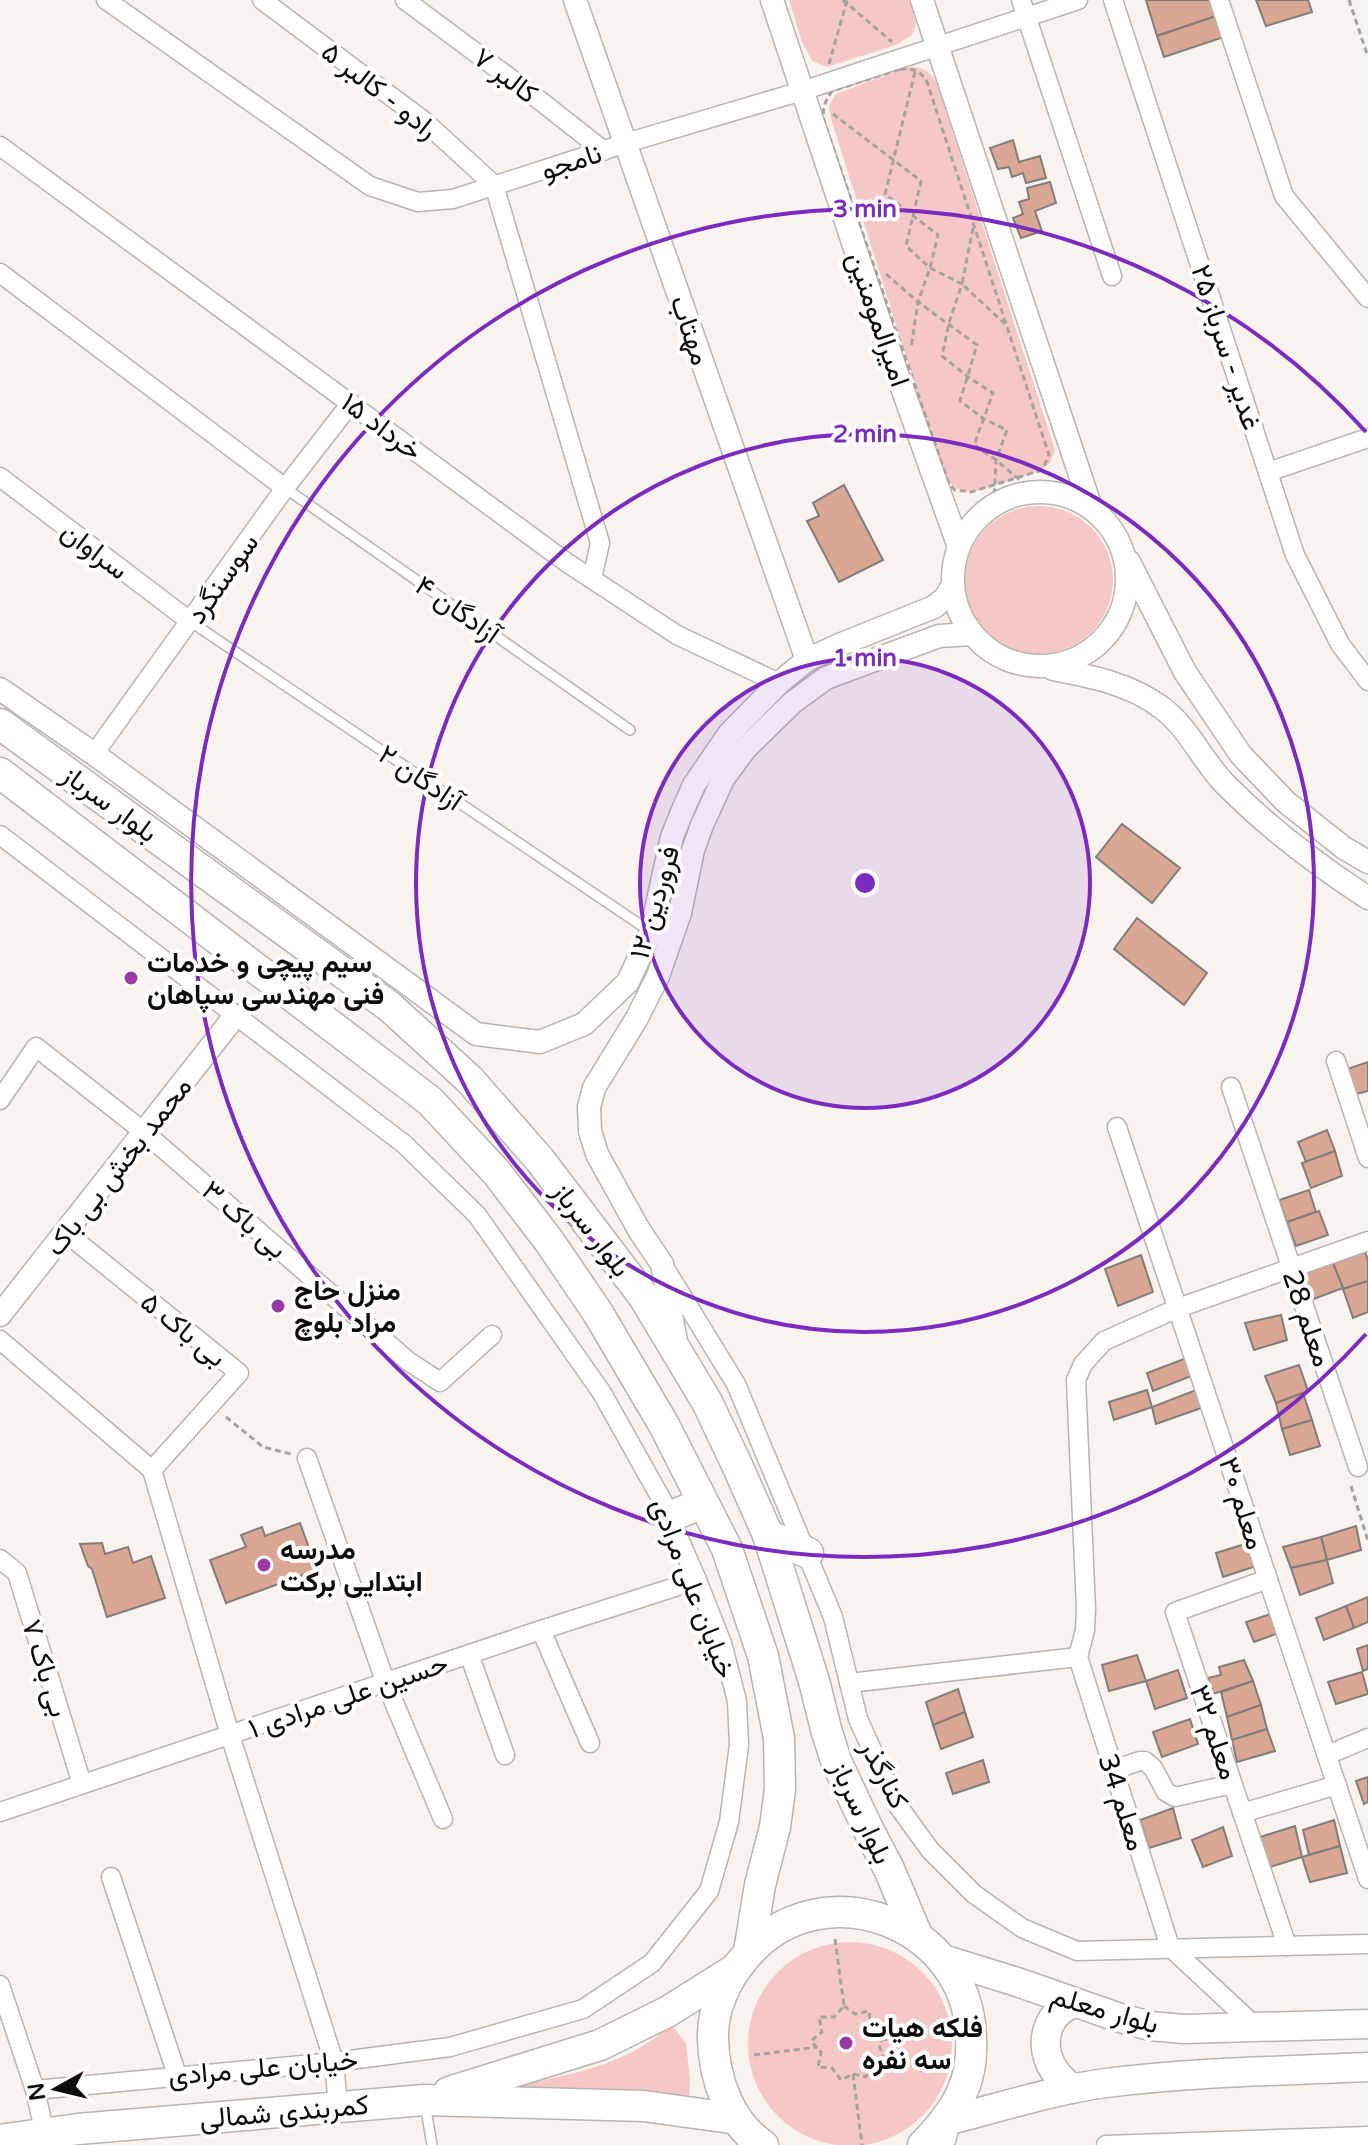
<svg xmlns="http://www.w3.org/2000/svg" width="1368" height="2145" font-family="'Varela Round',Vazirmatn,sans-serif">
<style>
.green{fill:#f5c8c7}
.building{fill:#dba795;stroke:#827c7a;stroke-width:2}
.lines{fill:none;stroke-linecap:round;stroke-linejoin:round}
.service-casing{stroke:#b9b4b0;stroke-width:12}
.minor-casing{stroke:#b9b4b0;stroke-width:21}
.tertiary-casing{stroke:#b9b4b0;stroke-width:25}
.primary-casing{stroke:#b9b4b0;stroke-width:31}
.trunk-casing{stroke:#b9b4b0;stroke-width:33}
.path{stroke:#a6a19e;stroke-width:3;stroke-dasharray:6 4;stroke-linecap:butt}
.service{stroke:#fff;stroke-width:9}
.minor{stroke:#fff;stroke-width:18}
.tertiary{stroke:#fff;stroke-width:22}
.primary{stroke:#fff;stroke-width:28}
.trunk{stroke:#fff;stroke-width:30}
.ring{fill:none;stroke:#7b2cbf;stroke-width:4}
.poi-dot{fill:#9a3ba4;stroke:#fff;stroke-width:3}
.labels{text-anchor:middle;stroke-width:8;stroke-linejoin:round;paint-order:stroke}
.street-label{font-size:28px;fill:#0e0c0b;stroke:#fff}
.poi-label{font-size:28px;font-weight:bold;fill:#0e0c0b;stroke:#fff;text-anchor:start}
.centre{fill:#7b2cbf;stroke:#fff;stroke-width:4}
.ring-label{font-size:24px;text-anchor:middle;font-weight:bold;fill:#7b2cbf;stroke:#fff;stroke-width:8;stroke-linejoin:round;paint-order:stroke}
</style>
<rect width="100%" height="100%" fill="#f9f3ef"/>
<g class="green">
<path d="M789 0H909L916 23 912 35 896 45 827 67 812 61 802 42Z"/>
<path d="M907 67C924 67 929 70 937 84L1055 450 1050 463 1038 472 973 492C959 491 952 487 944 476L831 119 829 106 836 94Z"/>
<circle cx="1039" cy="580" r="74"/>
<circle cx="850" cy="2044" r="102"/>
<path d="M673 2026 686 2043 690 2080 689 2104 513 2095V2087L515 2085C557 2078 598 2070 636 2050 648 2043 660 2034 673 2026Z"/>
</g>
<g class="building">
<path d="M1146 0H1214L1219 15 1157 36Z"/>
<path d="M1256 0H1308L1312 12 1266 26Z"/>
<path d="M1219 15 1227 36 1164 57 1157 36Z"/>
<path d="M1013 140 1019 162 1040 156 1046 178 1026 183 1023 173 1012 177 1009 167 998 169 990 148Z"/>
<path d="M1050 182 1056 203 1035 211 1042 231 1021 238 1013 218 1023 214 1019 202 1029 199 1027 188Z"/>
<path d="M844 485 883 560 839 582 807 521 819 516 813 503Z"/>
<path d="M1122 824 1180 868 1152 903 1096 857Z"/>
<path d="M1137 918 1207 973 1184 1005 1114 949Z"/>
<path d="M1368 1062V1091L1356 1094 1347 1069Z"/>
<path d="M1327 1130 1335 1151 1306 1162 1298 1142Z"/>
<path d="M1335 1151 1342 1176 1311 1188 1302 1163Z"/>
<path d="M1309 1190 1316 1212 1287 1222 1279 1200Z"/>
<path d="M1319 1211 1328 1235 1296 1246 1287 1222Z"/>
<path d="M1365 1252 1368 1260V1281L1343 1289 1333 1263Z"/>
<path d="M1141 1255 1153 1292 1118 1306 1105 1269Z"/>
<path d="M1333 1263 1343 1288 1306 1302 1297 1275Z"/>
<path d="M1368 1281V1312L1353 1318 1343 1289Z"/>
<path d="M1281 1315 1287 1340 1254 1350 1245 1323Z"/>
<path d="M1189 1357 1194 1375 1153 1391 1147 1373Z"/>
<path d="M1299 1365 1308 1391 1276 1403 1265 1376Z"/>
<path d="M1147 1390 1152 1407 1114 1420 1109 1402Z"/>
<path d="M1196 1390 1201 1408 1156 1424 1152 1407Z"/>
<path d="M1303 1393 1312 1420 1282 1429 1276 1403Z"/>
<path d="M1312 1420 1320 1446 1290 1455 1282 1429Z"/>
<path d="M300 1523 317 1570 226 1603 210 1560 246 1547 241 1535 262 1527 265 1536Z"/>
<path d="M1356 1526 1361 1550 1327 1560 1321 1537Z"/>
<path d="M1321 1537 1327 1560 1291 1568 1283 1547Z"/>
<path d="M1258 1540 1265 1563 1223 1577 1216 1553Z"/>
<path d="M102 1543 105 1554 128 1547 133 1563 151 1556 165 1598 107 1617 92 1569 88 1566 80 1544Z"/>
<path d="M1327 1560 1333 1583 1300 1595 1291 1568Z"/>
<path d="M1368 1597V1622L1354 1628 1346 1606Z"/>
<path d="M1346 1606 1354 1628 1324 1640 1316 1618Z"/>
<path d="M1274 1613 1281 1632 1254 1642 1246 1622Z"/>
<path d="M1368 1645V1669L1363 1671 1357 1649Z"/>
<path d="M1137 1655 1146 1681 1109 1691 1102 1665Z"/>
<path d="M1244 1660 1253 1681 1213 1694 1208 1678 1221 1675 1219 1667Z"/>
<path d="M1178 1670 1187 1698 1155 1709 1146 1681Z"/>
<path d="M1362 1672 1368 1694 1336 1704 1328 1682Z"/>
<path d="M1253 1681 1261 1705 1227 1717 1221 1692Z"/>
<path d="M958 1689 965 1712 933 1725 926 1702Z"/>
<path d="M1261 1705 1267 1729 1232 1740 1227 1717Z"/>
<path d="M965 1712 973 1737 941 1749 933 1725Z"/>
<path d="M1190 1719 1198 1744 1162 1757 1153 1732Z"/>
<path d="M1267 1729 1275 1751 1237 1762 1232 1740Z"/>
<path d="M983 1760 989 1782 953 1794 946 1773Z"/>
<path d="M1368 1777V1802L1364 1804 1356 1781Z"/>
<path d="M1173 1808 1181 1838 1149 1848 1140 1820Z"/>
<path d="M1334 1820 1340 1846 1309 1855 1303 1830Z"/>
<path d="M1295 1826 1302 1857 1267 1868 1257 1838Z"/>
<path d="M1223 1827 1232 1856 1203 1867 1192 1840Z"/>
<path d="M1340 1846 1347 1873 1310 1882 1302 1857Z"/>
</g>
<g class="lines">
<defs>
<g id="service">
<path d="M285 488 630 730"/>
<path d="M191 622 651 932"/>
<path d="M425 2103 432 2145"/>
</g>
<g id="minor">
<path d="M106 0 370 186 418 202 453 199 626 143 802 91 1078 0"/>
<path d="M262 0 424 121 494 185 600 543 592 579"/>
<path d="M405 0 538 99 604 151"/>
<path d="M1021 0 1112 276"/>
<path d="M1113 0 1295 555 1340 644 1368 681"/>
<path d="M1219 0 1284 196 1368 298"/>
<path d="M0 146 566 562 677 635 779 683"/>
<path d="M0 273 285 488"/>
<path d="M1268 472 1368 438"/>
<path d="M0 477 191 622"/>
<path d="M94 754 285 488 351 403"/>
<path d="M0 835 404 1144 477 1215 602 1393 663 1502 697 1580 722 1643 737 1701 739 1745 729 1822 709 1891 652 1963 583 2009 450 2047 334 2062 35 2090"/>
<path d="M1336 1061 1368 1158"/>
<path d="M1231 1087 1358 1467"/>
<path d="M0 1100 36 1047 144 1132 408 1361 440 1382 492 1335"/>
<path d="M1117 1127 1368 1879"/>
<path d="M65 1232 239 1373 152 1470"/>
<path d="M666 1270 736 1384 833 1617 858 1719 896 1803 930 1850 974 1894 1022 1928 1077 1951 1368 1944"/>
<path d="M0 1340 152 1470 230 1735 334 2062 338 2106"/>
<path d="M307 1458 385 1681 443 1819"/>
<path d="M0 1559 17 1573 82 1784"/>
<path d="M1268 1579 1175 1612 1287 1946"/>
<path d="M541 1630 590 1743"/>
<path d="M469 1654 505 1755"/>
<path d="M1078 1657 1085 1630 1086 1609 1076 1380 1083 1364 1104 1341 1178 1308 1368 1241"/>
<path d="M1078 1657 1170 1947 1257 2028"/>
<path d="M849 1683 1078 1657"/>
<path d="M1327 1755 1368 1738"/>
<path d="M1113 1770 1140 1761H1145L1153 1768 1166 1792 1175 1797 1232 1784"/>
<path d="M0 1812 541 1630 697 1580"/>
<path d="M1242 1813 1337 1785"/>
<path d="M111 1877 177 2075"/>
<path d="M0 1985 35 2090 45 2134"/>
<path d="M1106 2145 1368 2136"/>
</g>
<g id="tertiary">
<path d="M575 0 807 660"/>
<path d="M772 0 896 371 959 547"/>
<path d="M922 0 1091 508"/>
<circle cx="1040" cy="579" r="87"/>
<path d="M1129 562 1185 672 1241 755 1286 802 1344 848 1368 862"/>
<path d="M1053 669C1090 676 1131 684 1162 708 1188 727 1202 760 1224 783 1268 828 1316 864 1368 898"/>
<path d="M0 689 94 754 476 1034 540 1042 584 1024 628 982 651 932 672 837 682 812 694 785 729 734 779 683 807 660 839 645 934 607 945 598 953 585"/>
<path d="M0 1315 235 1016"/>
<path d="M676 1342 662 1264 639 1230 597 1154 590 1131 589 1107 594 1088 637 1018 658 976 680 913 693 850 702 825 723 779 745 749 792 703 826 678 939 636 972 634"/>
</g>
<g id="primary">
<path d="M943 1959 1017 1982 1117 2017 1150 2026 1184 2029 1368 2024"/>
<path d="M1072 2089C1064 2082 1056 2075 1051 2065 1039 2040 1048 2010 1076 2003"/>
<path d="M942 2137 946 2121C999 2108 1052 2090 1106 2083 1193 2072 1281 2071 1368 2067"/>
</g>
<g id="trunk">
<path d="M0 724 390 1007 470 1080 540 1160 644 1297 707 1402 737 1465 768 1535 814 1681 826 1729 836 1761 868 1829 889 1869 917 1935"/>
<path d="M0 773 430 1101 497 1173 549 1241 598 1313 664 1425 727 1549 763 1656 779 1738 780 1789 775 1827 760 1885 749 1952"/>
<path d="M669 1517 703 1503"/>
<path d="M768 1535 808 1553"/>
<path d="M449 2092 600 2045 667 2012 734 1970"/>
<path d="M0 2140 78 2129 424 2100 644 2106 737 2119"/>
<path d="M763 2145C729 2123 714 2078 713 2039 712 2009 726 1979 746 1956 821 1867 969 1923 971 2038 972 2056 970 2075 962 2092 953 2113 939 2129 923 2145"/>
</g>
</defs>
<use href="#service" class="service-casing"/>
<use href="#minor" class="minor-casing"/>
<use href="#tertiary" class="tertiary-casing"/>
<use href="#primary" class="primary-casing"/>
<use href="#trunk" class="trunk-casing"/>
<g class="path">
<path d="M843 0 892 42"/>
<path d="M1349 0 1368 57"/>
<path d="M829 64 847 0"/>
<path d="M900 69C914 69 920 70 927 82L1049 455 1045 464 1039 471 971 492 955 490 949 484 824 121C822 108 825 101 832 91Z"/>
<path d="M915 72 885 194 938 235 930 268 918 302 977 345 960 401 984 419 1007 430 996 460 994 504"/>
<path d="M833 114 921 181 906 246 930 268 962 284 949 323 942 356 968 377 993 393 974 445 996 460 1033 491"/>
<path d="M973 228 962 284 1005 324"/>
<path d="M886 274 918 302 911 348"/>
<path d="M226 1417 263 1447 291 1454"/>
<path d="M1351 1486 1368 1541"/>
<path d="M835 1939 844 2006"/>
<path d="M844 2006 855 2014 869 2011 871 2026 883 2033 879 2045 884 2059 871 2063 866 2077 853 2074 841 2080 832 2068 818 2067 821 2052 811 2041 822 2032 819 2017H834Z"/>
<path d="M881 2040 945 2031"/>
<path d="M754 2055 817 2047"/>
<path d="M853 2074 862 2145"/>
</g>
<use href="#service" class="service"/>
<use href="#minor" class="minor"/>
<use href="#tertiary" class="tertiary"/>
<use href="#primary" class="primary"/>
<use href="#trunk" class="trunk"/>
</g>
<circle cx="865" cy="883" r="225" fill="#7b2cbf" fill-opacity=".12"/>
<g class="ring">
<circle cx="865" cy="883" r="225"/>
<circle cx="865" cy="883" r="449"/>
<path d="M1366 1334A674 674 0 1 1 1366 432"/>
</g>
<g class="poi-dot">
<circle cx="131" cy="978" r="8"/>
<circle cx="278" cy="1306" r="8"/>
<circle cx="264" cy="1565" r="8"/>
<circle cx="846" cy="2043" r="8"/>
</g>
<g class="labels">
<g class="street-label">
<text transform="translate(506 75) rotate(37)" y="10">کالبر ۷</text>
<text transform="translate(380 90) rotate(38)" y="10">رادو - کالبر ۵</text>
<text transform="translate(571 161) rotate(-18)" y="10">نامجو</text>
<text transform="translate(879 319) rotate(71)" y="10">امیرالمومنین</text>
<text transform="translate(691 330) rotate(71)" y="10">مهتاب</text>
<text transform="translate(1227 347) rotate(72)" y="10">غدیر - سرباز ۲۵</text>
<text transform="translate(382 426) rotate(37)" y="10">۱۵ خرداد</text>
<text transform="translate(95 550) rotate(37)" y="10">سراوان</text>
<text transform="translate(222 578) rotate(-55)" y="10">سوسنگرد</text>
<text transform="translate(458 609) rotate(35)" y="10">آزادگان ۴</text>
<text transform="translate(421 777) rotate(34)" y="10">آزادگان ۲</text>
<text transform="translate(110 803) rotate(36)" y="10">بلوار سرباز</text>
<text transform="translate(654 902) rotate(-74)" y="10">۱۲ فروردین</text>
<text transform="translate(118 1166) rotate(-52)" y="10">محمد بخش بی باک</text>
<text transform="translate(245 1219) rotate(41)" y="10">بی باک ۳</text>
<text transform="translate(592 1229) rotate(53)" y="10">بلوار سرباز</text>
<text transform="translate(1308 1318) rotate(71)" y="10">معلم 28</text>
<text transform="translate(184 1329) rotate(39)" y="10">بی باک ۵</text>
<text transform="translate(1243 1503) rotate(72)" y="10">معلم ۳۰</text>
<text transform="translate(694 1588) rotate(69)" y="10">خیابان علی مرادی</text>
<text transform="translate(46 1668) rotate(73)" y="10">بی باک ۷</text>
<text transform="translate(348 1695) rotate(-19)" y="10">حسین علی مرادی ۱</text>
<text transform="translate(1215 1732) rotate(71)" y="10">معلم ۳۲</text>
<text transform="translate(885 1774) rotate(63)" y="10">کنارگذر</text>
<text transform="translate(1123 1802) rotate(72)" y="10">معلم 34</text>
<text transform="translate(862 1812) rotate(65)" y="10">بلوار سرباز</text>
<text transform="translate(1105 2009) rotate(16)" y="10">بلوار معلم</text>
<text transform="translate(263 2067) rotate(-5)" y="10">خیابان علی مرادی</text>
<text transform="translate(284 2111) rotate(-5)" y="10">کمربندی شمالی</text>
</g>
<g class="poi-label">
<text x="147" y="972">سیم پیچی و خدمات<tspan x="147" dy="32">فنی مهندسی سپاهان</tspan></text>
<text x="294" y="1300">منزل حاج<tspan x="294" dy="32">مراد بلوچ</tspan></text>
<text x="280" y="1559">مدرسه<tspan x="280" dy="32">ابتدایی برکت</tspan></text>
<text x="862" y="2037">فلکه هیات<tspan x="862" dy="32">سه نفره</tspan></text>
</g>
</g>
<circle cx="865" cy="883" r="12" class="centre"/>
<g class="ring-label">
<text x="865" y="217">3 min</text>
<text x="865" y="442">2 min</text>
<text x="865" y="666">1 min</text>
</g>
<g transform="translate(56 2089) rotate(262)" stroke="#ffffff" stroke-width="6" paint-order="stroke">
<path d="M0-6L14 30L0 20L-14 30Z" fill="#0e0c0b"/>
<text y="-12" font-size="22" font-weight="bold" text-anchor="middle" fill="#0e0c0b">N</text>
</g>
</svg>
